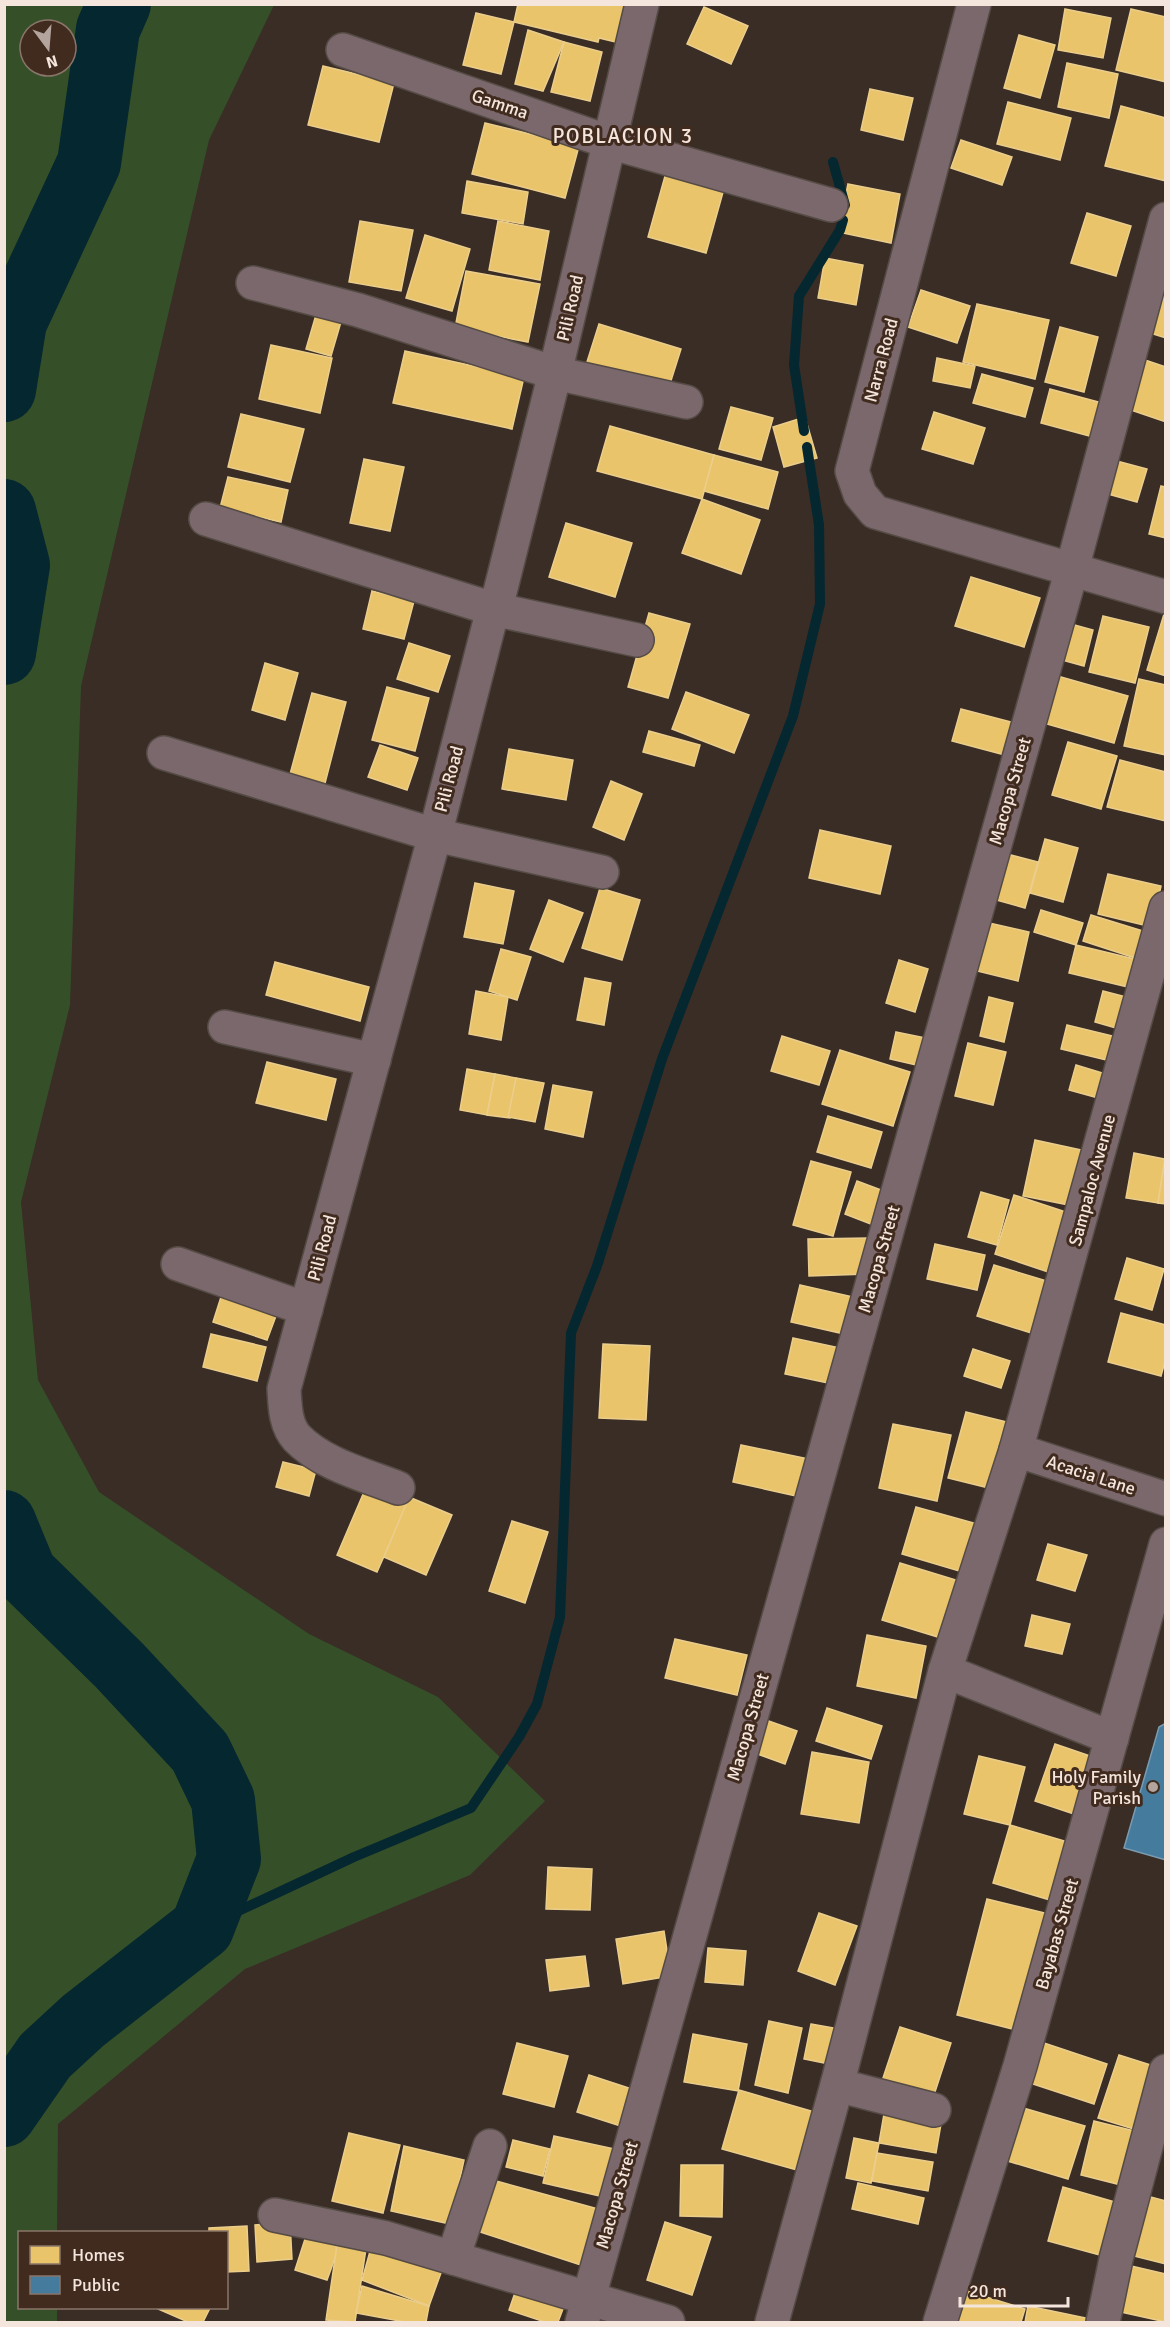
<svg xmlns="http://www.w3.org/2000/svg" width="1170" height="2327" font-family="Signika,sans-serif">
<style>
.green{fill:#355028;fill-rule:evenodd}
.homes{fill:#e9c46a;stroke:#ecce8c;stroke-width:1.5}
.public{fill:#457b9d;stroke:#7a9bb0;stroke-width:1.5}
.lines{fill:none;stroke-linecap:round;stroke-linejoin:round}
.stream{stroke:#052730;stroke-width:10}
.river{stroke:#052730;stroke-width:64}
.minor-casing{stroke:#554b45;stroke-width:36}
.minor{stroke:#7b686c;stroke-width:33}
.poi-dot{fill:#b3a59d;stroke:#412b1e;stroke-width:2}
.labels{text-anchor:middle;stroke-width:6;stroke-linejoin:round;paint-order:stroke}
.street-label{font-size:18px;fill:#f4e5dd;stroke:#412b1e}
.poi-label{font-size:18px;fill:#f4e5dd;stroke:#412b1e;text-anchor:end}
.quarter-label{font-size:21px;letter-spacing:1.5px;fill:#f4e5dd;stroke:#412b1e}
</style>
<rect width="100%" height="100%" fill="#392d26"/>
<path class="green" d="M5 4 274 5 209 140 81 686 70 1005 21 1202 38 1380 99 1492 309 1634 438 1697 545 1801 470 1875 245 1969 58 2124 57 2232H20V2308H57V2322H4ZM30 30H66V66H30Z"/>
<g class="homes">
<path d="M518 4H630L620 43 599 38 598 42 514 22Z"/>
<path d="M704 7 748 26 731 64 687 44Z"/>
<path d="M1065 9 1111 18 1103 58 1058 50Z"/>
<path d="M1131 9 1166 17V82L1116 70Z"/>
<path d="M476 13 514 22 501 74 463 65Z"/>
<path d="M528 30 564 42 543 91 515 84Z"/>
<path d="M1019 35 1055 45 1040 98 1004 88Z"/>
<path d="M564 42 602 52 590 101 551 92Z"/>
<path d="M1067 63 1118 74 1109 118 1058 107Z"/>
<path d="M323 66 394 83 379 142 308 125Z"/>
<path d="M870 89 913 98 903 140 861 130Z"/>
<path d="M1008 102 1071 118 1060 160 997 144Z"/>
<path d="M1121 106 1166 118V181L1105 166Z"/>
<path d="M485 123 579 146 565 198 472 174Z"/>
<path d="M961 140 1012 157 1002 185 951 168Z"/>
<path d="M667 169 725 185 706 253 648 237Z"/>
<path d="M467 181 528 192 523 224 462 213Z"/>
<path d="M848 184 900 194 891 243 838 232Z"/>
<path d="M1087 213 1131 226 1116 276 1071 263Z"/>
<path d="M360 221 413 230 401 291 349 282Z"/>
<path d="M498 221 549 231 540 280 489 270Z"/>
<path d="M425 235 470 249 452 311 406 298Z"/>
<path d="M825 258 863 265 856 305 818 298Z"/>
<path d="M466 271 540 284 528 342 455 328Z"/>
<path d="M921 290 970 306 957 343 908 327Z"/>
<path d="M1166 290V338L1150 333Z"/>
<path d="M977 304 1049 320 1035 379 963 362Z"/>
<path d="M318 308 343 315 331 356 306 349Z"/>
<path d="M599 324 681 349 668 390 586 365Z"/>
<path d="M1060 327 1098 337 1084 392 1045 382Z"/>
<path d="M271 345 332 358 320 413 259 399Z"/>
<path d="M405 351 524 377 512 429 393 403Z"/>
<path d="M937 358 975 366 970 388 933 381Z"/>
<path d="M1145 360 1166 367V422L1128 409Z"/>
<path d="M982 374 1033 388 1025 417 973 403Z"/>
<path d="M1050 389 1106 404 1097 438 1041 423Z"/>
<path d="M731 407 773 418 761 460 719 449Z"/>
<path d="M934 412 985 428 973 464 922 449Z"/>
<path d="M241 414 304 429 290 482 228 467Z"/>
<path d="M805 417 817 458 784 467 773 427Z"/>
<path d="M610 426 714 455 702 499 597 471Z"/>
<path d="M714 455 778 472 768 509 704 491Z"/>
<path d="M364 459 404 467 390 531 350 523Z"/>
<path d="M1113 460 1147 469 1137 502 1104 493Z"/>
<path d="M228 477 288 490 281 522 220 508Z"/>
<path d="M1161 486 1166 487V538L1149 534Z"/>
<path d="M702 499 760 520 741 574 682 553Z"/>
<path d="M566 523 632 543 615 597 549 577Z"/>
<path d="M971 577 1040 598 1024 647 955 626Z"/>
<path d="M372 591 414 601 404 639 363 629Z"/>
<path d="M649 613 690 624 668 698 628 687Z"/>
<path d="M1164 614 1166 615V676L1147 670Z"/>
<path d="M1103 616 1149 627 1135 683 1089 672Z"/>
<path d="M1060 621 1093 630 1084 666 1051 657Z"/>
<path d="M409 643 450 656 438 692 397 679Z"/>
<path d="M265 663 298 673 285 720 252 710Z"/>
<path d="M1054 675 1128 696 1114 743 1040 722Z"/>
<path d="M1139 679 1166 685V755L1124 746Z"/>
<path d="M387 687 429 698 415 751 372 740Z"/>
<path d="M686 692 749 715 734 753 672 729Z"/>
<path d="M312 693 346 702 324 787 289 778Z"/>
<path d="M961 709 1015 723 1005 755 952 741Z"/>
<path d="M649 731 700 745 694 766 643 752Z"/>
<path d="M1068 742 1117 756 1101 809 1052 795Z"/>
<path d="M380 745 418 758 407 790 368 777Z"/>
<path d="M509 749 573 760 566 800 502 789Z"/>
<path d="M1120 760 1166 772V821L1107 807Z"/>
<path d="M611 781 642 794 624 840 593 827Z"/>
<path d="M820 830 891 846 880 894 809 878Z"/>
<path d="M1045 839 1078 848 1063 902 1030 893Z"/>
<path d="M995 851 1038 862 1025 908 982 896Z"/>
<path d="M1108 874 1161 886 1152 927 1098 914Z"/>
<path d="M475 883 514 891 503 944 464 937Z"/>
<path d="M600 888 640 900 622 960 582 948Z"/>
<path d="M549 900 583 913 563 962 530 949Z"/>
<path d="M1041 910 1083 923 1076 945 1034 932Z"/>
<path d="M1091 915 1143 931 1135 958 1083 941Z"/>
<path d="M976 920 1029 932 1018 981 965 968Z"/>
<path d="M1076 945 1135 959 1128 987 1069 973Z"/>
<path d="M501 949 531 957 517 1000 489 991Z"/>
<path d="M899 960 928 969 915 1012 886 1003Z"/>
<path d="M275 962 369 987 360 1021 266 995Z"/>
<path d="M585 978 611 983 604 1025 577 1020Z"/>
<path d="M476 991 508 997 501 1040 469 1034Z"/>
<path d="M1103 991 1138 1000 1130 1032 1095 1022Z"/>
<path d="M989 997 1013 1003 1004 1042 980 1036Z"/>
<path d="M1067 1025 1125 1039 1119 1063 1061 1049Z"/>
<path d="M896 1032 926 1038 921 1066 890 1059Z"/>
<path d="M782 1036 830 1051 819 1085 771 1071Z"/>
<path d="M968 1043 1006 1052 993 1105 955 1096Z"/>
<path d="M840 1050 910 1072 893 1126 822 1104Z"/>
<path d="M267 1062 336 1079 326 1120 256 1103Z"/>
<path d="M1076 1065 1109 1075 1102 1099 1069 1090Z"/>
<path d="M467 1069 495 1074 487 1115 460 1110Z"/>
<path d="M495 1074 516 1078 510 1118 487 1115Z"/>
<path d="M516 1078 544 1083 535 1122 508 1117Z"/>
<path d="M553 1085 592 1092 583 1137 545 1129Z"/>
<path d="M828 1116 882 1132 871 1168 817 1152Z"/>
<path d="M1035 1140 1091 1152 1079 1207 1023 1196Z"/>
<path d="M1134 1153 1165 1159 1158 1203 1126 1198Z"/>
<path d="M1165 1159H1166V1204L1158 1203Z"/>
<path d="M811 1161 851 1172 833 1236 793 1225Z"/>
<path d="M857 1181 889 1193 876 1226 845 1214Z"/>
<path d="M981 1192 1009 1200 997 1245 968 1237Z"/>
<path d="M1014 1195 1081 1217 1060 1276 995 1254Z"/>
<path d="M868 1238V1274L809 1276 808 1239Z"/>
<path d="M935 1244 985 1255 977 1290 927 1279Z"/>
<path d="M1127 1258 1164 1269 1152 1310 1115 1299Z"/>
<path d="M994 1265 1060 1285 1044 1337 977 1316Z"/>
<path d="M800 1285 862 1299 853 1336 791 1322Z"/>
<path d="M221 1297 276 1316 267 1340 213 1322Z"/>
<path d="M1121 1313 1166 1325V1358L1161 1376 1108 1362Z"/>
<path d="M211 1334 266 1347 257 1381 203 1367Z"/>
<path d="M793 1338 845 1349 838 1385 785 1374Z"/>
<path d="M603 1344 650 1346 646 1420 599 1418Z"/>
<path d="M973 1349 1010 1361 1001 1388 964 1376Z"/>
<path d="M966 1412 1015 1424 997 1490 948 1478Z"/>
<path d="M893 1424 951 1435 937 1501 879 1488Z"/>
<path d="M741 1445 809 1459 801 1497 733 1482Z"/>
<path d="M283 1462 316 1470 309 1496 276 1487Z"/>
<path d="M367 1485 408 1502 377 1572 337 1555Z"/>
<path d="M409 1497 452 1515 426 1575 384 1557Z"/>
<path d="M916 1507 988 1527 973 1575 902 1554Z"/>
<path d="M512 1521 548 1532 525 1603 489 1591Z"/>
<path d="M1048 1544 1087 1555 1075 1591 1037 1580Z"/>
<path d="M900 1563 959 1581 941 1638 882 1620Z"/>
<path d="M1032 1615 1070 1624 1062 1654 1025 1646Z"/>
<path d="M867 1635 926 1646 916 1698 857 1686Z"/>
<path d="M675 1639 747 1655 737 1695 665 1678Z"/>
<path d="M827 1708 882 1726 871 1759 816 1741Z"/>
<path d="M763 1719 797 1731 785 1764 752 1752Z"/>
<path d="M1055 1744 1096 1758 1077 1815 1035 1801Z"/>
<path d="M812 1752 869 1762 859 1823 801 1814Z"/>
<path d="M979 1756 1025 1767 1010 1825 964 1814Z"/>
<path d="M1010 1825 1078 1845 1060 1903 993 1883Z"/>
<path d="M548 1867 592 1869 590 1910 546 1909Z"/>
<path d="M987 1899 1049 1914 1020 2031 957 2015Z"/>
<path d="M819 1913 857 1926 835 1985 798 1971Z"/>
<path d="M664 1931 671 1976 623 1984 616 1939Z"/>
<path d="M708 1948 746 1951 743 1985 705 1982Z"/>
<path d="M585 1956 589 1986 550 1991 546 1960Z"/>
<path d="M769 2021 802 2028 788 2093 755 2085Z"/>
<path d="M811 2024 851 2031 844 2067 804 2059Z"/>
<path d="M900 2027 951 2043 932 2101 881 2084Z"/>
<path d="M693 2034 747 2044 738 2091 684 2082Z"/>
<path d="M517 2043 568 2056 554 2107 503 2094Z"/>
<path d="M1044 2043 1107 2064 1094 2104 1030 2083Z"/>
<path d="M1119 2055 1157 2067 1137 2130 1098 2118Z"/>
<path d="M589 2075 641 2092 630 2129 577 2112Z"/>
<path d="M739 2090 825 2115 808 2173 722 2149Z"/>
<path d="M1020 2107 1085 2126 1068 2179 1004 2160Z"/>
<path d="M885 2108 942 2118 936 2153 879 2143Z"/>
<path d="M1094 2121 1139 2132 1125 2186 1081 2175Z"/>
<path d="M349 2133 400 2145 383 2213 332 2201Z"/>
<path d="M554 2136 624 2151 613 2199 543 2183Z"/>
<path d="M854 2138 879 2143 871 2183 846 2178Z"/>
<path d="M513 2140 550 2149 543 2176 506 2167Z"/>
<path d="M404 2146 464 2160 450 2224 391 2211Z"/>
<path d="M877 2153 933 2162 928 2191 872 2181Z"/>
<path d="M681 2165H723L722 2217 680 2216Z"/>
<path d="M489 2179 602 2210 584 2266 471 2229Z"/>
<path d="M858 2183 924 2198 918 2224 852 2209Z"/>
<path d="M1063 2187 1115 2202 1100 2255 1048 2241Z"/>
<path d="M1147 2196 1166 2201V2264L1130 2255Z"/>
<path d="M290 2222 292 2259 257 2262 255 2225Z"/>
<path d="M665 2222 711 2237 692 2295 647 2280Z"/>
<path d="M247 2226 249 2271 226 2272V2232H209V2228Z"/>
<path d="M306 2236 339 2247 327 2280 295 2270Z"/>
<path d="M374 2237 446 2259 429 2306 362 2280Z"/>
<path d="M338 2238 367 2242 355 2322 326 2320Z"/>
<path d="M1127 2265 1166 2274V2322L1116 2311Z"/>
<path d="M518 2284 566 2301 558 2322H545L509 2310Z"/>
<path d="M362 2286 429 2306 426 2322H405L356 2313Z"/>
<path d="M967 2291 1025 2309 1021 2322H957Z"/>
<path d="M1028 2306 1086 2318 1085 2322H1025Z"/>
<path d="M156 2308H210L203 2322H188Z"/>
</g>
<path class="public" d="M1166 1723V1860L1124 1848 1159 1727Z"/>
<g class="lines">
<g class="stream">
<path d="M833 162 845 205"/>
<path d="M804 431 794 365 799 296 840 230 843 220"/>
<path d="M202 1928 354 1857 471 1808 519 1737 537 1704 560 1617 571 1333 597 1266 662 1059 793 716 820 604 819 525 807 447"/>
</g>
<g class="river">
<path d="M4 390 15 322 89 163 108 29 119 4"/>
<path d="M4 511 18 565 4 653"/>
<path d="M4 1522 25 1573 119 1665 200 1752 223 1800 229 1859 202 1928 83 2021 45 2056 4 2115"/>
</g>
<defs>
<g id="minor">
<path d="M974 4 852 471 860 494 875 512 1166 597"/>
<path d="M343 50 609 142 831 205"/>
<path d="M253 283 358 310 555 373 686 402"/>
<path d="M206 519 493 609 637 640"/>
<path d="M164 753 435 835 602 872"/>
<path d="M225 1027 374 1060"/>
<path d="M178 1264 306 1309"/>
<path d="M1016 1450 1166 1499"/>
<path d="M398 1488C365 1475 322 1464 297 1438 285 1425 285 1405 284 1389L435 835 493 609 500 592 555 373 642 4"/>
<path d="M945 1671 1112 1738"/>
<path d="M837 2085 934 2110"/>
<path d="M275 2215 386 2238 668 2322"/>
<path d="M453 2258 490 2146"/>
<path d="M582 2322 1072 569 1166 219"/>
<path d="M772 2322 837 2085 945 1671 1016 1450 1166 908"/>
<path d="M940 2322 1020 2066 1166 1544"/>
<path d="M1103 2322 1116 2259 1166 2071"/>
</g>
</defs>
<use href="#minor" class="minor-casing"/>
<use href="#minor" class="minor"/>
</g>
<circle class="poi-dot" cx="1153" cy="1787" r="6"/>
<g class="labels">
<g class="street-label">
<text transform="translate(500 104) rotate(19)" y="6">Gamma</text>
<text transform="translate(570 308) rotate(-77)" y="6">Pili Road</text>
<text transform="translate(881 360) rotate(-75)" y="6">Narra Road</text>
<text transform="translate(449 779) rotate(-75)" y="6">Pili Road</text>
<text transform="translate(1010 791) rotate(-74)" y="6">Macopa Street</text>
<text transform="translate(1092 1180) rotate(-75)" y="6">Sampaloc Avenue</text>
<text transform="translate(322 1248) rotate(-75)" y="6">Pili Road</text>
<text transform="translate(879 1259) rotate(-74)" y="6">Macopa Street</text>
<text transform="translate(1091 1475) rotate(18)" y="6">Acacia Lane</text>
<text transform="translate(748 1727) rotate(-74)" y="6">Macopa Street</text>
<text transform="translate(1057 1934) rotate(-74)" y="6">Bayabas Street</text>
<text transform="translate(617 2195) rotate(-74)" y="6">Macopa Street</text>
</g>
<g class="poi-label">
<text x="1141" y="1783">Holy Family<tspan x="1141" dy="21">Parish</tspan></text>
</g>
<g class="quarter-label">
<text x="623" y="143">POBLACION 3</text>
</g>
</g>
<rect width="1170" height="2327" fill="none" stroke="#f4e5dd" stroke-width="12"/>
<rect x="18" y="2231" width="210" height="78" fill="#412b1e" stroke="#89756a" stroke-width="1.5"/>
<rect x="30" y="2246" width="30" height="18" fill="#e9c46a" stroke="#89756a" stroke-width="1.5"/>
<text x="72" y="2261" font-size="18" fill="#f4e5dd">Homes</text>
<rect x="30" y="2276" width="30" height="18" fill="#457b9d" stroke="#89756a" stroke-width="1.5"/>
<text x="72" y="2291" font-size="18" fill="#f4e5dd">Public</text>
<g transform="translate(48 48) rotate(164)"><circle r="28" fill="#412b1e" stroke="#89756a" stroke-width="1.5"/>
<path d="M0-4.5L10 22L0 15L-10 22Z" fill="#b3a59d"/>
<text y="-9" font-size="16" font-weight="bold" text-anchor="middle" fill="#f4e5dd">N</text>
</g>
<path d="M960 2297v9h108v-9" fill="none" stroke="#f4e5dd" stroke-width="3"/>
<text x="969" y="2297" font-size="18" fill="#f4e5dd" stroke="#412b1e" stroke-width="4.5" paint-order="stroke">20 m</text>
</svg>
